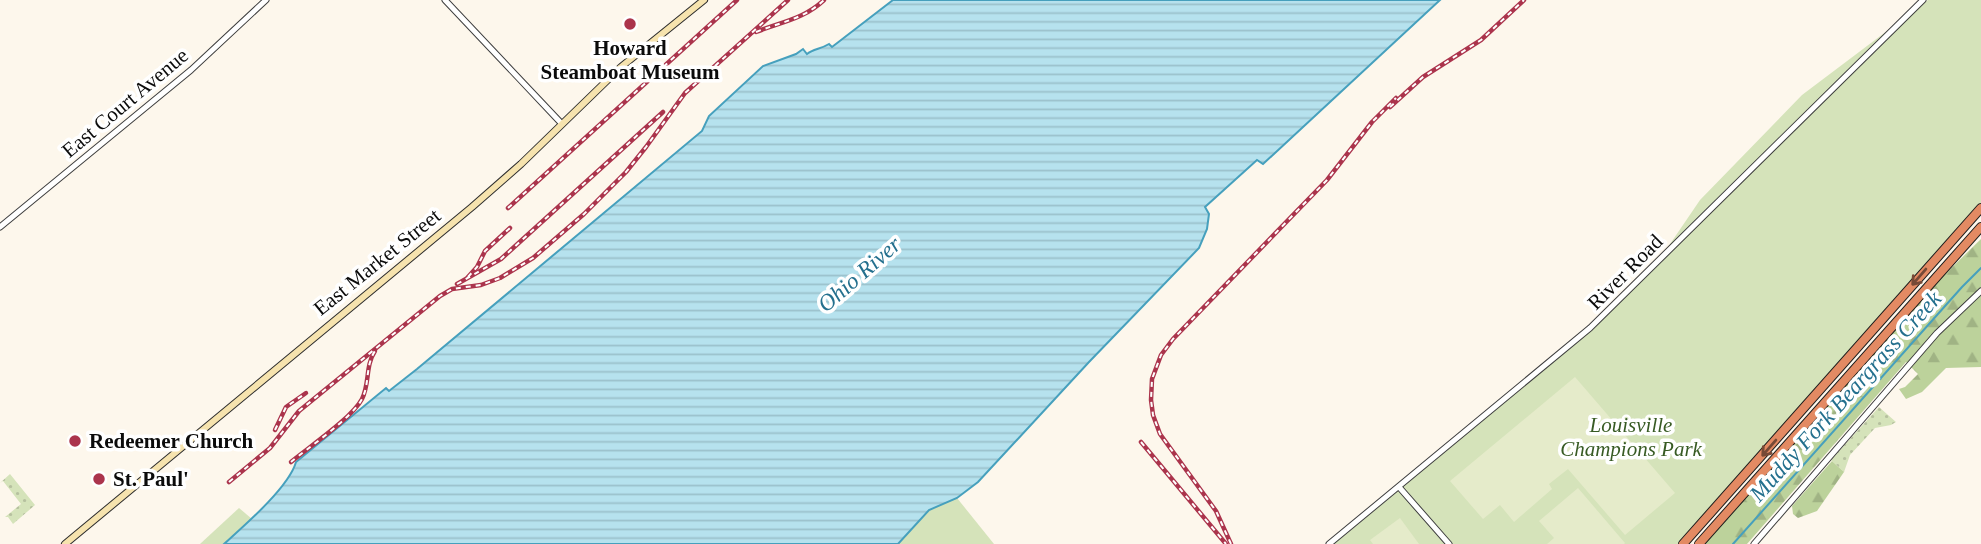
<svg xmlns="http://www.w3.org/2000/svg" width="1981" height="544" font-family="'Times New Roman',serif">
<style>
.grass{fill:url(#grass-dots)}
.forest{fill:url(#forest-firs)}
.park{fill:#d5e3ba}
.pitch{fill:#e5ebca}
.water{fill:url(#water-rules);stroke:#46a0bd;stroke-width:2}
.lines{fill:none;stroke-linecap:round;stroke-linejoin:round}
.stream{stroke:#46a0bd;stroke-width:2}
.tertiary-casing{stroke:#3e3e3e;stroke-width:7}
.secondary-casing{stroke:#2d2d2d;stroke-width:8}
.motorway-casing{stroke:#1c1c1c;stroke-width:10}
.tertiary{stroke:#fff;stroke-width:5}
.secondary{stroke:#f6e3ae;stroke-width:6}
.motorway{stroke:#e38a63;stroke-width:8}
.rail-casing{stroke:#ab344c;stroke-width:4.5}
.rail{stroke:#fff;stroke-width:2;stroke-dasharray:5;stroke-linecap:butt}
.oneway{stroke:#774a37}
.poi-dot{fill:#ab344c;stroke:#fff;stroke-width:2.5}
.labels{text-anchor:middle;stroke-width:7;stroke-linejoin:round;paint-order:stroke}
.poi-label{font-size:21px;font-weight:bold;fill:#0b0b0b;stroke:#fff;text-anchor:start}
.street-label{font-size:21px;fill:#0b0b0b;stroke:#fff}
.park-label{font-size:21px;font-style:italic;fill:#385b24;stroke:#fff}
.water-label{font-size:23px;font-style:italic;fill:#24708e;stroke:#fff}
</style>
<defs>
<pattern id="grass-dots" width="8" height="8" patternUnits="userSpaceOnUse" patternTransform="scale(1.75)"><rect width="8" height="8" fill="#d5e3ba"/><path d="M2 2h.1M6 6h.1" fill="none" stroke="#b6c19f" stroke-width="1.8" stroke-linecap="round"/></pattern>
<pattern id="forest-firs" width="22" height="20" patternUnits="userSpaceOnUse" patternTransform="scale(1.75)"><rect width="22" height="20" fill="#bcd29b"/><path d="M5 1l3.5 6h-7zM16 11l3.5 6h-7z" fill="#a0b384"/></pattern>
<pattern id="water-rules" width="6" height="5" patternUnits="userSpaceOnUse" patternTransform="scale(1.75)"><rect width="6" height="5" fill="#b6e2ee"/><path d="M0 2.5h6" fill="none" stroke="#9bc1cb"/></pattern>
</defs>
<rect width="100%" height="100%" fill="#fdf7ec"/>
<g class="grass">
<path d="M1879 407 1896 422 1891 425 1875 428 1850 455 1844 472 1831 460Z"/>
<path d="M10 474 35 505 13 524 8 517H5L21 504 3 481 0 483Z"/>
</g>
<g class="forest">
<path d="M1981 239V367L1946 368 1922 392 1906 399 1899 389 1905 387 1918 374 1906 362 1747 544H1704L1931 288Z"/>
<path d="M1832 461 1844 472 1817 511 1798 518 1793 514 1792 506Z"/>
</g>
<g class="park">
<path d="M1928 0H1981V203L1818 393 1678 544H1334L1574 345 1627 295 1651 272 1700 200 1802 95Z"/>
<path d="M957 498 994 544H898L929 510Z"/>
<path d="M239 508 252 519 224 544H200Z"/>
</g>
<g class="pitch">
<path d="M1575 377 1675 493 1625 535 1568 469 1549 484 1552 489 1514 522 1500 505 1483 519 1450 481Z"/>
<path d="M1578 488 1625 543 1624 544H1547L1554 538 1539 521Z"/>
<path d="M1400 518 1419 544H1373L1370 540Z"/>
</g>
<path class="water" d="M893 0H1440L1263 164 1257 160 1205 207 1209 214 1207 229 1199 248 1089 362 978 482 957 498 929 510 898 544H224C244 526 289 487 296 462L386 388 389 391 417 369 702 131 709 116 763 66 796 54 803 49 807 54C813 49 821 49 829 44L832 47Z"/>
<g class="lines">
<path class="stream" d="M1733 544 1962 287 1981 268"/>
<defs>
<g id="tertiary">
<path d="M445 0 562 124"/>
<path d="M0 227 191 70 266 0"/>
<path d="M1399 487 1449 544"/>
<path d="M1329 544 1590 328 1923 0"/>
<path d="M1754 544 1937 333 1981 291"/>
</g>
<path id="secondary" d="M65 544 472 207 521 164 621 67 704 0"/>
<g id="motorway">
<path d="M1683 544 1981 208"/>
<path d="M1699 544 1981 227"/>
</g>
</defs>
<use href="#tertiary" class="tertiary-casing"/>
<use href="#secondary" class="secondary-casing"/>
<use href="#motorway" class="motorway-casing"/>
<use href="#tertiary" class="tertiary"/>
<use href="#secondary" class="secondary"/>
<use href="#motorway" class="motorway"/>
<defs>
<g id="rail">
<path d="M756 32C781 22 804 19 824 0"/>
<path d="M1390 107 1423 77 1481 40 1524 0"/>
<path d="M508 208 737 0"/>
<path d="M468 277 477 267 485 251 510 228"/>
<path d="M457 284 501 259 663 112"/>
<path d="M275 430 286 407 306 393"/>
<path d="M1141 442 1226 544"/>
<path d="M291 462C309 447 352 418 362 399 370 383 365 366 375 351"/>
<path d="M229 482 270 448 299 411 440 296 452 289 481 285 500 278 533 258 584 214 626 172 646 147 685 93 788 0"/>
<path d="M1231 544 1216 511 1160 434 1153 415 1151 400 1152 379 1161 355 1173 339 1327 180 1372 122 1396 98"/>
</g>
</defs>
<use href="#rail" class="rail-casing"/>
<use href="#rail" class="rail"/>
</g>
<defs><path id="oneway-shaft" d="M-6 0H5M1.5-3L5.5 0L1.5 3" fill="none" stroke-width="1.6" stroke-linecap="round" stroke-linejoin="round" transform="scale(1.75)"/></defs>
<g class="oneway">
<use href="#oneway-shaft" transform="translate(1919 277) rotate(131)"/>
<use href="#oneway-shaft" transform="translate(1769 448) rotate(131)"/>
</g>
<g class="poi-dot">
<circle cx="630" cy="24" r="7"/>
<circle cx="75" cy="441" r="7"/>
<circle cx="99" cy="479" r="7"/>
</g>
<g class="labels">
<g class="poi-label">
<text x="630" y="55" text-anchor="middle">Howard<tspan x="630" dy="24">Steamboat Museum</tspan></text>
<text x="89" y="448">Redeemer Church</text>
<text x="113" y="486">St. Paul'</text>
</g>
<g class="street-label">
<text transform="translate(125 103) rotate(-40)" y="7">East Court Avenue</text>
<text transform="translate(377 262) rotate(-39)" y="7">East Market Street</text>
<text transform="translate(1625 272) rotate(-45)" y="7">River Road</text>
</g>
<g class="park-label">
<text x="1631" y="432">Louisville<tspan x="1631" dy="24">Champions Park</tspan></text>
</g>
<g class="water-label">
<text transform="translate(859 274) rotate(-41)" y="8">Ohio River</text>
<text transform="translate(1845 396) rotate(-48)" y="8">Muddy Fork Beargrass Creek</text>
</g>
</g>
</svg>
